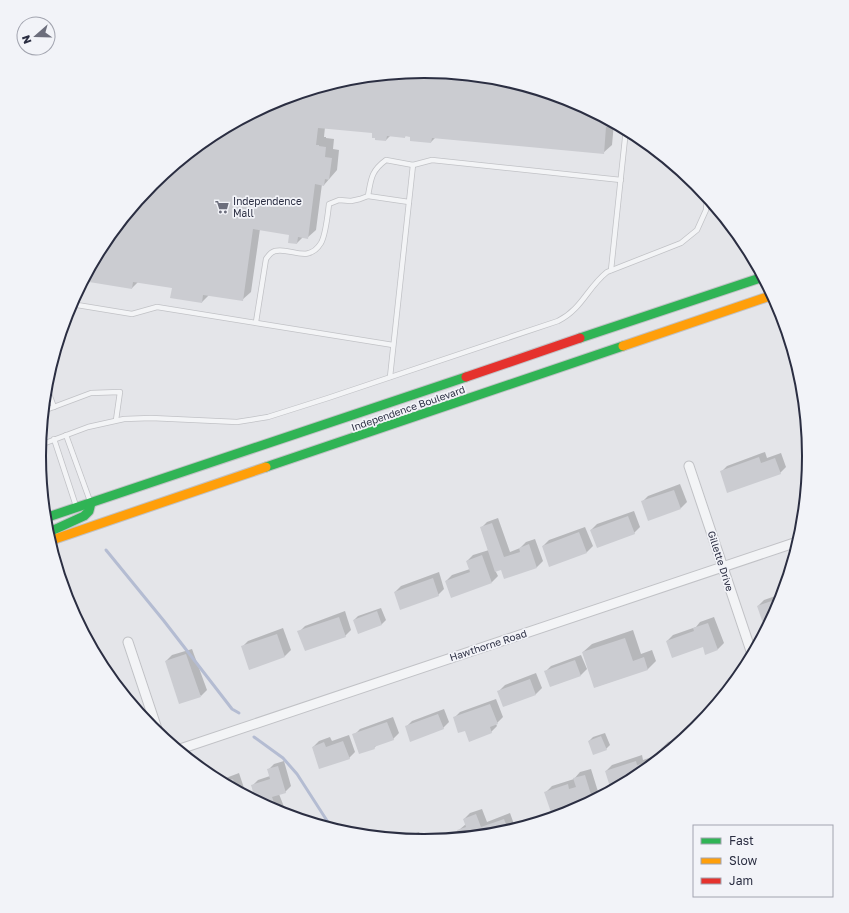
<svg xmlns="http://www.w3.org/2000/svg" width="849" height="913" font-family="'Golos Text',sans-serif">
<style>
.shadow{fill:#0003}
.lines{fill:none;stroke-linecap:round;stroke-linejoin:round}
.stream{stroke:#b4bcd2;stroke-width:3}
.building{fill:#cbccd1}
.lane-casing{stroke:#c1c2c6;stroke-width:6}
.street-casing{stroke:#c1c2c6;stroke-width:11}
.fast-casing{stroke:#c1c2c6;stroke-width:11}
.slow-casing{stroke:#c1c2c6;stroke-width:11}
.jam-casing{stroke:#c1c2c6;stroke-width:11}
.lane{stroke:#f3f4f6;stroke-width:4.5}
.street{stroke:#f3f4f6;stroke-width:9}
.fast{stroke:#30b455;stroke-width:9}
.slow{stroke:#ff9f0a;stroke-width:9}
.jam{stroke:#e5322d;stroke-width:9}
.labels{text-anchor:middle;stroke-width:3.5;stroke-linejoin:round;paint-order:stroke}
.poi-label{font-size:10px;fill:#2b2e42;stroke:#f2f3f8;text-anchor:start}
.street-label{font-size:10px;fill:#2b2e42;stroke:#f2f3f8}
.rim{fill:none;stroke:#2b2e42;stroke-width:2}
</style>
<rect width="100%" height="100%" fill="#e4e5e9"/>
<g class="shadow">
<path d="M425 71 500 78 572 100 614 123 612 145 603 153 436 137 431 142 412 136H406L404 137 391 135 386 140 373 132 325 127 324 137H326V138L334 139 333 149 339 150 337 170 324 185 322 184 316 230 307 238 303 237 297 243 290 234 260 229 251 292 242 300 209 295 202 302 173 287 138 282 132 288 104 242 152 184 211 136 277 100 350 78Z"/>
<path d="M765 452 767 458 781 453 786 467 780 473 721 472 727 466Z"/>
<path d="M680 484 687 502 681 508 642 502 648 496Z"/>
<path d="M634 511 640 527 634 533 591 530 597 524Z"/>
<path d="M498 518 510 552 520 548 526 542 535 539 543 561 537 567 502 568 495 570 498 576 492 582 446 581 452 575 470 569 467 561 473 555 489 550 481 528 487 522Z"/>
<path d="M585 527 593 546 587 552 543 546 549 540Z"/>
<path d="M439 572 444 589 438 595 395 592 401 586Z"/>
<path d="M784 593 781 604 758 606 764 600Z"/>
<path d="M381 608 386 620 382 624 358 632 354 620 358 616Z"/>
<path d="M345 611 351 630 345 636 299 632 305 626Z"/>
<path d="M714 617 724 643 718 649 703 646 667 641 673 635 696 627 700 622Z"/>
<path d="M283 628 291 650 285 656 242 647 248 641Z"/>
<path d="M633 630 641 654 652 650 656 661 648 669 595 687 583 652 592 644Z"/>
<path d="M192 649 207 690 201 696 166 661 172 655Z"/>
<path d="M581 655 587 669 581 675 551 686 545 672 551 666Z"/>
<path d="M536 673 542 688 536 694 504 706 499 691 505 685Z"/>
<path d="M124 685 130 702 118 687Z"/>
<path d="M496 699 503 717 496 724 497 726 491 732 465 730 454 718 460 712Z"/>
<path d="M444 709 449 722 443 728 406 727 412 721Z"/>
<path d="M393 717 399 733 393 739 378 744 374 748 354 735 360 729Z"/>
<path d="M605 733 610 745 606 749 589 741 593 737Z"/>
<path d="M349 735 355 752 349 758 313 747 319 741 330 737 332 741Z"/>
<path d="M678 739 680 743 665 756 662 748 668 742Z"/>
<path d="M642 755 643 760 652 757 654 764 638 777 624 785 606 771 612 765Z"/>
<path d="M284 761 291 786 285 792 279 794 286 812 283 815 277 813 258 802 252 786 258 780 270 776 268 770 274 764Z"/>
<path d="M591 769 600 798 572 813 554 818 546 792 552 786 574 779 580 772Z"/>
<path d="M239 773 244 788 240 793 218 781Z"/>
<path d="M482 809 487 822 510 813 515 827 510 831 499 835 462 838 459 830 466 824 464 819 470 813Z"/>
<path d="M419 832 423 842 398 839Z"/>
</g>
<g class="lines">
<g class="stream">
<path d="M106 550 164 621 232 709 239 713"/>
<path d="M254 737 283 758 297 774 333 830"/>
</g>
</g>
<g class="building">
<path d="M425 71 500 78 572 100 608 120V127H606L604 154 432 138 431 143 410 141V137L405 136V138L387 136 386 141 375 140V138H372V133L318 128 316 145H319V146L326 147 325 157 332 158 329 180 325 179 324 186 315 184 308 239 298 237 297 244 288 243 289 235 253 229 243 301 203 295 202 303 170 298 172 288 133 282 132 289 83 281 104 242 152 184 211 136 277 100 350 78Z"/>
<path d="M759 457 761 463 775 458 781 474 727 493 720 471Z"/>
<path d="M674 490 681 509 648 521 641 501Z"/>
<path d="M628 516 635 534 597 548 590 530Z"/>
<path d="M492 523 504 557 520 552 519 548 529 544 537 568 504 579 501 570 495 572 480 527Z"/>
<path d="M579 532 587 553 549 567 542 546Z"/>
<path d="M482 555 492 583 451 598 445 581 470 572 466 561Z"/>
<path d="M433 578 439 596 400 610 394 592Z"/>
<path d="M783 597 781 604 766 632 757 606Z"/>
<path d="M377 611 382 625 358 634 353 620Z"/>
<path d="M339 617 346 637 305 651 297 631Z"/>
<path d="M708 623 718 650 705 655 703 647 672 658 666 641 694 631 693 628Z"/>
<path d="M277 634 285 657 249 670 241 646Z"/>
<path d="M625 638 633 661 644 657 648 670 594 688 582 652Z"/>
<path d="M186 654 201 697 179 704 165 661Z"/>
<path d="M575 660 581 676 550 687 544 671Z"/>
<path d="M530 679 536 695 503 707 497 691Z"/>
<path d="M490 704 498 724 490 727 492 733 469 742 465 731 458 733 453 717Z"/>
<path d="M438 714 444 729 410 742 405 726Z"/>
<path d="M387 722 394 740 374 747 375 749 359 754 352 734Z"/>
<path d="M601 736 607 750 593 755 588 741Z"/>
<path d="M343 741 350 759 319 769 312 747 324 742 326 747Z"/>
<path d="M672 744 674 748 664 756 661 748Z"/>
<path d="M636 761 637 765 646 763 648 769 638 777 619 788 611 790 605 771Z"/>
<path d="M278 766 286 793 272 797 278 813 256 802 251 785 270 779 267 769Z"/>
<path d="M585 775 593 801 572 813 553 818 544 792 568 784 569 789 576 787 573 778Z"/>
<path d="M233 779 237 792 221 783Z"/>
<path d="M476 814 481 827 504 819 509 832 499 835 460 838 457 830 466 827 463 819Z"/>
</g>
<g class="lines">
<defs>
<g id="lane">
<path d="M368 196 409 202"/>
<path d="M611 270 626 129"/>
<path d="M71 304 132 314 157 307 393 345"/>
<path d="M256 322 266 259C268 256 271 252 275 251 291 247 308 264 321 243 325 236 328 213 329 204L339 200 351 201 360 199 368 196C371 179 371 171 386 160L413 165 432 160 621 180"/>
<path d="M390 377 413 165"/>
<path d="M46 386 54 407"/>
<path d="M43 411 91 393 120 392 116 420"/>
<path d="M66 435 90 501"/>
<path d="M54 439 76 506"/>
<path d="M40 445 88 427 124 419 151 418 237 422 268 417 328 398 558 321C582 309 587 288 607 272L681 243 697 230 706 210 707 196"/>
</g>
<g id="street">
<path d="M689 466 753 657"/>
<path d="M128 642 159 735"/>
<path d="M177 750 800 541"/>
</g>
<g id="fast">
<path d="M580 338 763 277"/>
<path d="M266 467 623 346"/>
<path d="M45 518 466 377"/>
<path d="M47 533 84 516 89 511 91 503"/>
</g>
<g id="slow">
<path d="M623 346 773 295"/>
<path d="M49 541 266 467"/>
</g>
<path id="jam" d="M466 377 580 338"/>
</defs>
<use href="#lane" class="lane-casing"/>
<use href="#street" class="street-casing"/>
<use href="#fast" class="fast-casing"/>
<use href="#slow" class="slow-casing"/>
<use href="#jam" class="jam-casing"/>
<use href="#lane" class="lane"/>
<use href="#street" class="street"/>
<use href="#fast" class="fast"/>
<use href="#slow" class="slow"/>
<use href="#jam" class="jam"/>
</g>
<defs>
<symbol id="supermarket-bare" viewBox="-9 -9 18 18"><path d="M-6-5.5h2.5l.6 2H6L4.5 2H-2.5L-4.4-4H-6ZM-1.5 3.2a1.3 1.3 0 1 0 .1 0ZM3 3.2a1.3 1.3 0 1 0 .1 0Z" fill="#6c6e7c" stroke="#f2f3f8" stroke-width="2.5" paint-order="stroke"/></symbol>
</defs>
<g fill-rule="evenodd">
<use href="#supermarket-bare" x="212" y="197" width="20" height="20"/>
</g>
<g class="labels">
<g class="poi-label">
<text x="233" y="205">Independence<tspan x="233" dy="12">Mall</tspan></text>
</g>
<g class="street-label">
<text transform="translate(408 408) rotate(-19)" y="4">Independence Boulevard</text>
<text transform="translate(721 561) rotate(72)" y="4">Gillette Drive</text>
<text transform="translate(488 645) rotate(-18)" y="4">Hawthorne Road</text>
</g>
</g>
<path d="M0 0H849V913H0ZM46 456a378 378 0 1 1 756 0a378 378 0 1 1-756 0Z" fill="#f2f3f8" fill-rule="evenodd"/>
<path class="rim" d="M46 456a378 378 0 1 1 756 0a378 378 0 1 1-756 0Z"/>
<rect x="693" y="825" width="140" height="72" fill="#f2f3f8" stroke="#a2a4af"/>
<rect x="701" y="838" width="20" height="6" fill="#30b455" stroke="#a2a4af"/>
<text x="729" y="845" font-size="12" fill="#2b2e42">Fast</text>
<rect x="701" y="858" width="20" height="6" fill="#ff9f0a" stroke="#a2a4af"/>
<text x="729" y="865" font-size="12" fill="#2b2e42">Slow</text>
<rect x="701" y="878" width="20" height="6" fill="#e5322d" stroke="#a2a4af"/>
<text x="729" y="885" font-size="12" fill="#2b2e42">Jam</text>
<g transform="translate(36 36) rotate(250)"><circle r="19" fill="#f2f3f8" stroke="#a2a4af"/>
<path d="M0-3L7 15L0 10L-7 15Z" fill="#6c6e7c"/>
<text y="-6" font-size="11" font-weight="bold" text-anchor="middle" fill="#2b2e42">N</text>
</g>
</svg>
